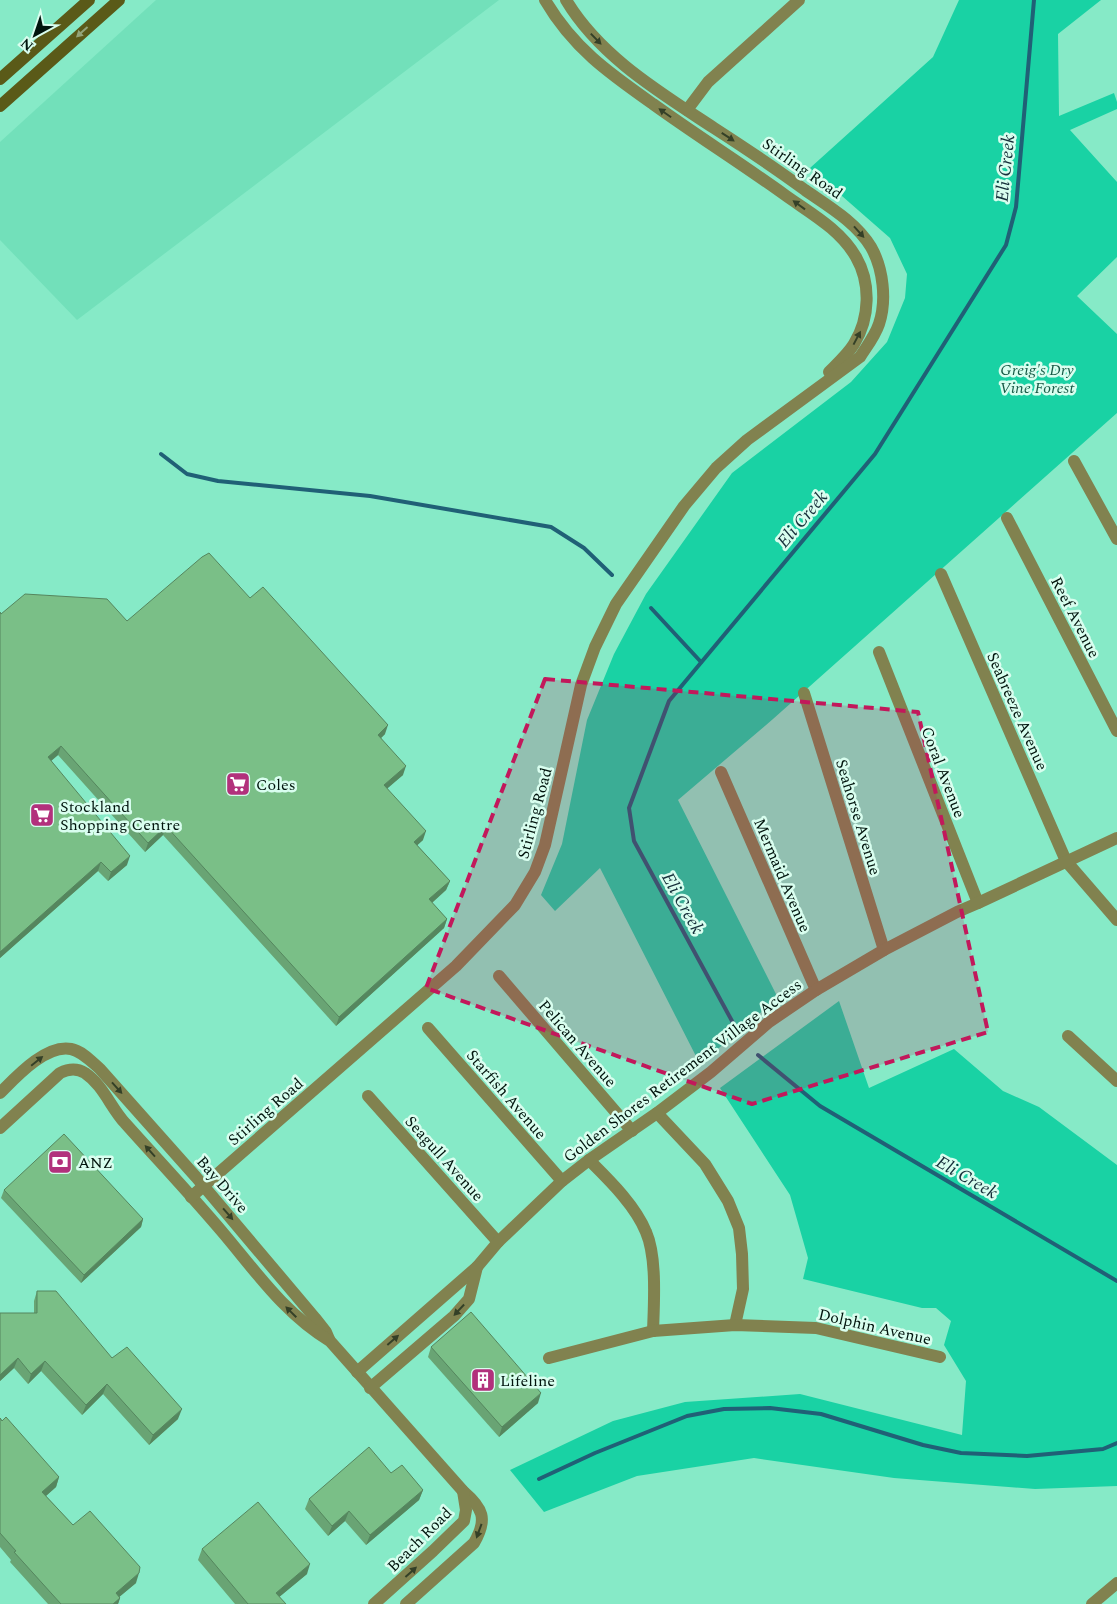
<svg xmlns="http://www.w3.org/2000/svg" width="1117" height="1604" font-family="Spectral,serif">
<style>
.built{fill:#72e0ba}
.green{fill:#19d2a4}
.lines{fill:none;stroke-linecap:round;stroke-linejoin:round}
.stream{stroke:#206076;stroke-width:4}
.minor{stroke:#81824f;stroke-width:12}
.secondary{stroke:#5a5a18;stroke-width:12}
.wall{fill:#69a474}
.shaded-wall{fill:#55865e}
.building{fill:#7abf87;stroke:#55865e}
.oneway{fill:#93a479}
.oneway2{fill:#344027}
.marked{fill:#c2185b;fill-opacity:0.2;stroke:#c2185b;stroke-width:4;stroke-dasharray:10 6;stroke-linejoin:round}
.labels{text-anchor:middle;stroke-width:5;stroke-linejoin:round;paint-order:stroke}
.street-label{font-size:16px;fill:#01140d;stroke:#d9feef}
.park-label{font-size:16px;font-style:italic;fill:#165a46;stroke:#d9feef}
.poi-label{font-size:16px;fill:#01140d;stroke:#d9feef;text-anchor:start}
.water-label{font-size:18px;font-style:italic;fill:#152e39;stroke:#d9feef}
</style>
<rect width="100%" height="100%" fill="#86eac7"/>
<path class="built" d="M156 0H499L77 320 0 240V142Z"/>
<g class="green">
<path d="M959 0H1101L1058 34 1059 116 1114 93 1117 102V109L1070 130 1117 182V257L1077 296 1117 334V413L773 719 678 800 778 998 700 1064 600 868 555 911 541 895 562 844 587 720 614 654 646 594 732 473 851 382 887 342 905 298 907 274 890 238 810 168 933 57Z"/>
<path d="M839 1001 869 1088 954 1049 1003 1091 1039 1107 1117 1165V1486L1035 1489 894 1478 754 1458 637 1476 544 1512 510 1470 613 1421 685 1402 800 1394 962 1435 966 1381 944 1345 951 1321 936 1308H922L803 1279 808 1258 790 1195 720 1088Z"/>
</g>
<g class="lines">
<g class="stream">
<path d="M161 454 187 474 218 481 370 496 551 527 584 548 612 575"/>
<path d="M651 608 701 662"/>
<path d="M738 1032 634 841 629 808 669 701 875 454 1006 245 1016 207 1034 0"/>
<path d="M758 1055 820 1106 1117 1281"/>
<path d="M539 1479 595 1453 687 1416 724 1409 770 1408 821 1414 923 1445 961 1453 1027 1456 1103 1449 1117 1443"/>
</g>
<g class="minor">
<path d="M545 0C573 48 609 73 653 104 696 135 742 164 785 195 810 213 840 229 856 257 871 283 870 318 854 344 848 354 838 363 829 372"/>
<path d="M687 110 708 82 799 0"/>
<path d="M1074 461 1117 539"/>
<path d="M1007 518 1117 731"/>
<path d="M941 574 1066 861 1117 920"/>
<path d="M879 652 978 903"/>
<path d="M804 693 884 950"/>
<path d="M721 772 816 990"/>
<path d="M499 976 632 1131"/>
<path d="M428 1028 562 1181"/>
<path d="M1068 1036 1117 1081"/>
<path d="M0 1093C16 1077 46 1044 71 1049 82 1051 92 1062 100 1069L196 1177 315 1318 326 1332 329 1339"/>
<path d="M368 1096 498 1242"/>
<path d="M657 1113 705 1164 728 1201 739 1228 742 1254 743 1289 735 1325"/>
<path d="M0 1128 60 1073C68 1069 77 1068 85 1073 103 1085 111 1108 125 1123 158 1160 192 1196 224 1234 256 1272 286 1315 330 1341L463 1491C483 1508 488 1519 474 1543L406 1604"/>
<path d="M589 1160C609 1180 635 1205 646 1232 657 1257 654 1303 653 1331"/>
<path d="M191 1197 456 966 515 905 535 872 545 845 581 685 595 647 616 604 684 506 716 468 747 440 860 357C867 346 875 336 879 324 887 300 883 268 871 247 856 222 828 206 805 190 775 168 745 148 714 128 661 93 600 57 566 0"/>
<path d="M549 1358 653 1331 735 1325 816 1328 940 1357"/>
<path d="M357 1372 477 1267 498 1242 562 1181 589 1160 657 1113 711 1072 769 1022 816 990 884 950 957 912 978 903 1117 838"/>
<path d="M370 1388 454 1316 469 1299 477 1267"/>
<path d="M374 1604 433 1551 464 1521 466 1510 463 1491"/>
<path d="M1092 1604 1117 1583"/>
</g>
<g class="secondary">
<path d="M0 79 89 0"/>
<path d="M0 106 119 0"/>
</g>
</g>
<g class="wall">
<path d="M250 598 385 734 381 738 403 775 387 788 423 840 417 845 450 881 446 890 432 903 447 919 444 928 336 1026 163 835 145 852 58 755 51 761 127 865 108 881 98 871 0 958V612L1 614 127 621Z"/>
<path d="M4 1190 143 1219 141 1227 81 1283 1 1198Z"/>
<path d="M37 1291 112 1358 178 1419 149 1445 103 1394 82 1415 41 1371 28 1384 14 1368 0 1381V1313H34V1301Z"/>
<path d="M431 1347 538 1403 499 1437 428 1357Z"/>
<path d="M0 1418 59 1477 56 1487 46 1496 73 1525 136 1583 119 1597 120 1598 118 1604H48L10 1562 11 1560 0 1547Z"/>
<path d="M391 1473 423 1490 419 1500 366 1545 345 1521 328 1536 305 1509 309 1499Z"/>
<path d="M202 1549 307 1574 279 1597 286 1604H235L198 1560Z"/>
</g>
<g class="shaded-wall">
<path d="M388 725 385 734 375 744 378 735Z"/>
<path d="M61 746 58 755 45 766 48 757Z"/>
<path d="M406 766 403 775 381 794 384 785Z"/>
<path d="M166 826 163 835 145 852 148 843Z"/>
<path d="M426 831 423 840 411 851 414 842Z"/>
<path d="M130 856 127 865 108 881 111 872Z"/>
<path d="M101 862 98 871 0 958V952Z"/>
<path d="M450 881 446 890 426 908 429 899Z"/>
<path d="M447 919 444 928 336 1026 339 1017Z"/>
<path d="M143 1219 141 1227 81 1283 84 1275Z"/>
<path d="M18 1358 14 1368 0 1381V1375Z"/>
<path d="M45 1361 41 1371 28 1384 31 1374Z"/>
<path d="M107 1384 103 1394 82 1415 86 1405Z"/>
<path d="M541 1393 538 1403 499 1437 502 1427Z"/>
<path d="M182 1409 178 1419 149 1445 153 1435Z"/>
<path d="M59 1477 56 1487 39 1502 42 1492Z"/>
<path d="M423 1490 419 1500 366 1545 370 1535Z"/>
<path d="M349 1511 345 1521 328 1536 332 1526Z"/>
<path d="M310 1564 307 1574 272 1603 276 1593Z"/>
<path d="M139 1573 136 1583 112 1603 116 1593Z"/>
<path d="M120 1598 118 1604H113Z"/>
</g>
<g class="building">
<path d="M209 553 250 598 263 587 388 725 378 735 406 766 384 785 426 831 414 842 450 881 429 899 447 919 339 1017 166 826 148 843 61 746 48 757 130 856 111 872 101 862 0 952V612L1 614 25 594 107 599 127 621 202 557Z"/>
<path d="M64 1134 143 1219 84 1275 4 1190Z"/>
<path d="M37 1291H56L112 1358 127 1347 182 1409 153 1435 107 1384 86 1405 45 1361 31 1374 18 1358 0 1375V1313H37Z"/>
<path d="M471 1312 541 1393 502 1427 431 1347Z"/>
<path d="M6 1417 59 1477 42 1492 73 1525 90 1511 140 1567 139 1573 116 1593 120 1598 113 1604H61L14 1552 16 1551 0 1533V1418L2 1421Z"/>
<path d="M369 1447 391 1473 402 1465 423 1490 370 1535 349 1511 332 1526 309 1499Z"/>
<path d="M258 1502 310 1564 276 1593 286 1604H248L202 1549Z"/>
</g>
<defs><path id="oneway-solid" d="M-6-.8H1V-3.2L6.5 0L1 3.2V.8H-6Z" transform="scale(1.25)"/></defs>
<use class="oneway" href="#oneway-solid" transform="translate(82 32) rotate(138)"/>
<g class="oneway2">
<use href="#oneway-solid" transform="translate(596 39) rotate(46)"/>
<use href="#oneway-solid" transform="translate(665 113) rotate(-145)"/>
<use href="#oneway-solid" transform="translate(728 137) rotate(33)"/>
<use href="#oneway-solid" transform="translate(799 205) rotate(-144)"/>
<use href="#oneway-solid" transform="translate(859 232) rotate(48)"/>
<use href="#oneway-solid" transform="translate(857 338) rotate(-62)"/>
<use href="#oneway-solid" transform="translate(37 1061) rotate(-39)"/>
<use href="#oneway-solid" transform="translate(117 1088) rotate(48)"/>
<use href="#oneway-solid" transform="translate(150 1151) rotate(-132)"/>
<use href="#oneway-solid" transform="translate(228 1214) rotate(49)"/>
<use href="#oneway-solid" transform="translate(459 1310) rotate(133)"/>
<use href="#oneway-solid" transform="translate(291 1312) rotate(-135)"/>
<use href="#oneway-solid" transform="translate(393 1340) rotate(-41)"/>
<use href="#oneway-solid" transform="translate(479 1531) rotate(110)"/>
<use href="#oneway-solid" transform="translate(411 1572) rotate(-42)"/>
</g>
<path class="marked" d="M545 679 918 712 988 1032 752 1104 426 988Z"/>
<defs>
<symbol id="supermarket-square" viewBox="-11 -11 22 22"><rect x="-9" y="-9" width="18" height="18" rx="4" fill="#b2317c" stroke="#d9feef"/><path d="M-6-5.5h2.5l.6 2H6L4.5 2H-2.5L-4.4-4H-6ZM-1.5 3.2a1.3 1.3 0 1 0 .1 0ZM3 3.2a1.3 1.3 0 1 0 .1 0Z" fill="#fff"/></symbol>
<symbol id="bank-square" viewBox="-11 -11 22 22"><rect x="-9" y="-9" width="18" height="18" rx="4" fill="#b2317c" stroke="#d9feef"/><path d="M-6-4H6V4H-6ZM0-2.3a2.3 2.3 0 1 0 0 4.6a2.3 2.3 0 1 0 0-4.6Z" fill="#fff"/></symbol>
<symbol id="building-square" viewBox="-11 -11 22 22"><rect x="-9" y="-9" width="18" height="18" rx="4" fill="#b2317c" stroke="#d9feef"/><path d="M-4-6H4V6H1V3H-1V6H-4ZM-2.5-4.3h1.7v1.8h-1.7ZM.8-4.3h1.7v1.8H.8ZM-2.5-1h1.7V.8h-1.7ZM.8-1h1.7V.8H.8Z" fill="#fff"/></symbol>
</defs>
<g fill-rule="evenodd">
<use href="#supermarket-square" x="224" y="770" width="28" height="28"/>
<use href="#supermarket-square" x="28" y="801" width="28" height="28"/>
<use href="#bank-square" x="46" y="1148" width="28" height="28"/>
<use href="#building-square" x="469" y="1366" width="28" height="28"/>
</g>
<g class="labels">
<g class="street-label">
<text transform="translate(803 168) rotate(35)" y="6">Stirling Road</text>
<text transform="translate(1076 617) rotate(63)" y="6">Reef Avenue</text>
<text transform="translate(1018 711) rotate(66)" y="6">Seabreeze Avenue</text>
<text transform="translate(944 772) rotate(69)" y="6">Coral Avenue</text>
<text transform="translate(534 813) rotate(-75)" y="6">Stirling Road</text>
<text transform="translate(859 817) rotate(73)" y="6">Seahorse Avenue</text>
<text transform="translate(783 875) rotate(67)" y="6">Mermaid Avenue</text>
<text transform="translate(578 1043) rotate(49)" y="6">Pelican Avenue</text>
<text transform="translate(682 1070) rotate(-37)" y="6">Golden Shores Retirement Village Access</text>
<text transform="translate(507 1094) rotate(49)" y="6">Starfish Avenue</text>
<text transform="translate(265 1111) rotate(-41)" y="6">Stirling Road</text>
<text transform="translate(445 1158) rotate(48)" y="6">Seagull Avenue</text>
<text transform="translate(223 1184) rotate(49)" y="6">Bay Drive</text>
<text transform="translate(875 1326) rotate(13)" y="6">Dolphin Avenue</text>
<text transform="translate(419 1539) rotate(-45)" y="6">Beach Road</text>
</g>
<g class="park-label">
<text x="1037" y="375">Greig's Dry<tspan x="1037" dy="18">Vine Forest</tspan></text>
</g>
<g class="poi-label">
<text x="256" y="790">Coles</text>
<text x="60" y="812">Stockland<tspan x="60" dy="18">Shopping Centre</tspan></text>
<text x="78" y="1168">ANZ</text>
<text x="500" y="1386">Lifeline</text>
</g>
<g class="water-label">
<text transform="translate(1005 168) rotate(-84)" y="6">Eli Creek</text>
<text transform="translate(802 519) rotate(-50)" y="6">Eli Creek</text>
<text transform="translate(683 903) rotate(61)" y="6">Eli Creek</text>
<text transform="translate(967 1177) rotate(30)" y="6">Eli Creek</text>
</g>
</g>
<g transform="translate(35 35) rotate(220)" stroke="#d9feef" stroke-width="4" paint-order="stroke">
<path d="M0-4L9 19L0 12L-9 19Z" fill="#01140d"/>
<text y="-8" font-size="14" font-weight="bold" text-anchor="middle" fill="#01140d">N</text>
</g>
</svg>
